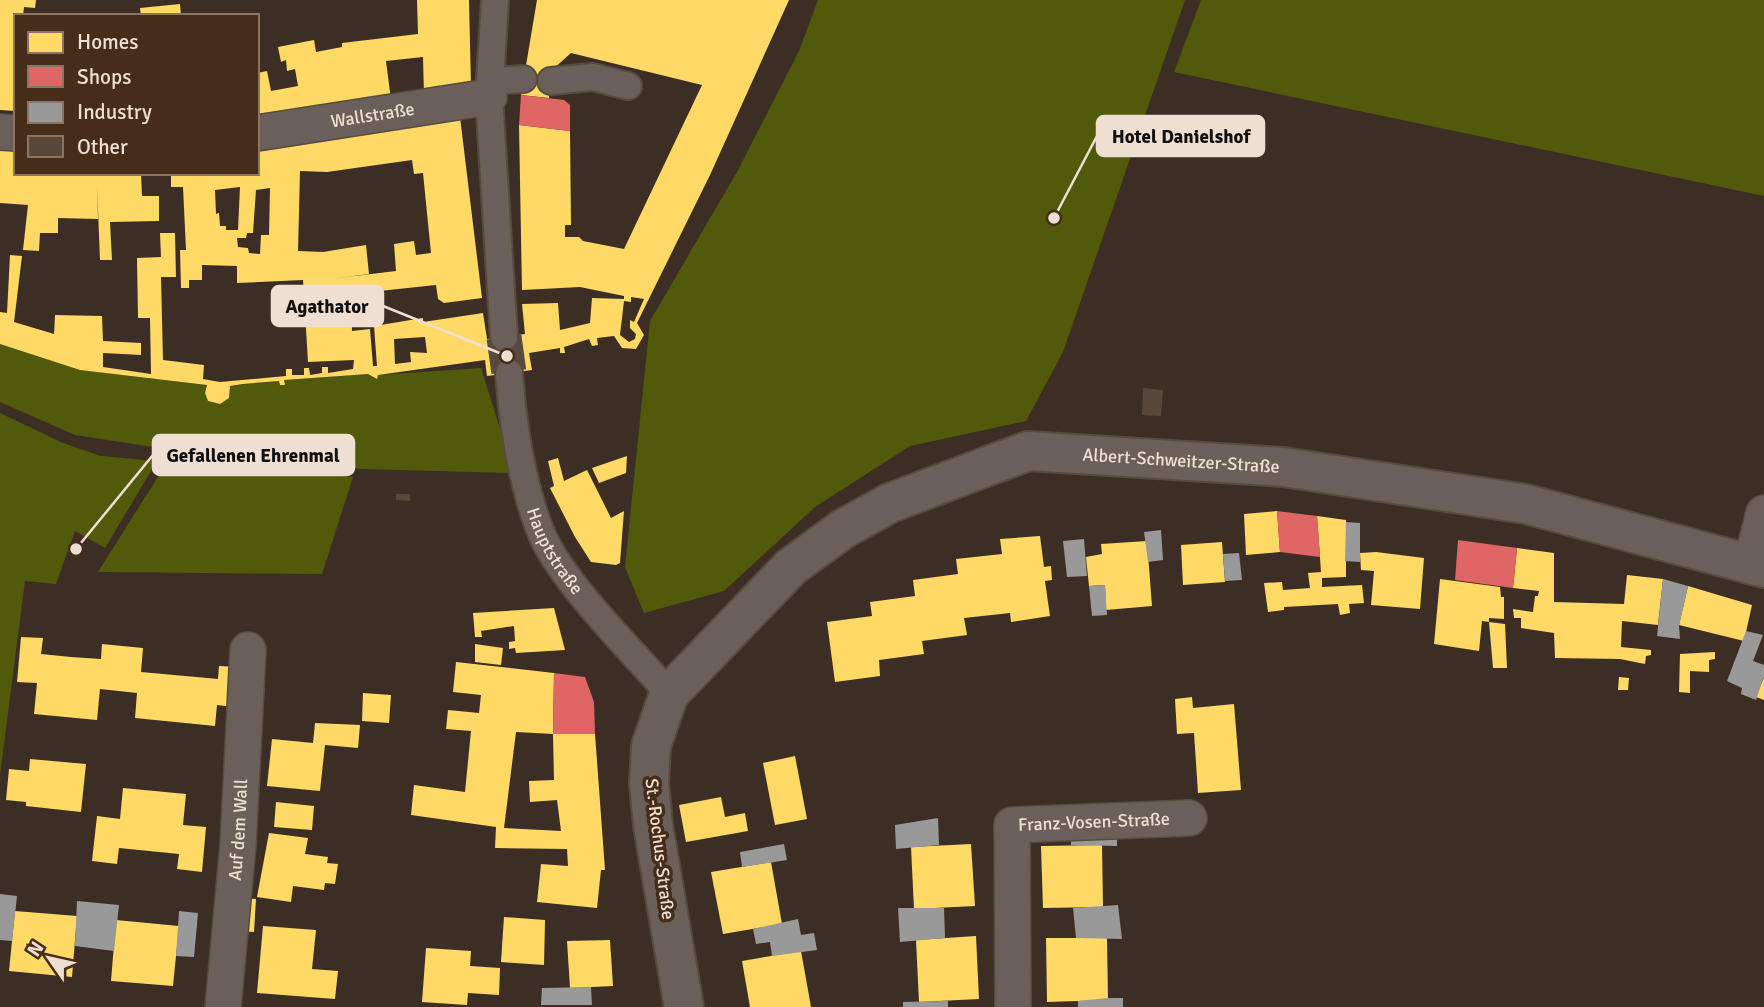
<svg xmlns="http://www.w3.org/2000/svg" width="1764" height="1007" font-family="Signika,sans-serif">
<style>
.green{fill:#515a0a}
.homes{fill:#ffd966;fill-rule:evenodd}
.shops{fill:#e06666}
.industry{fill:#999}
.building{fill:#59483a}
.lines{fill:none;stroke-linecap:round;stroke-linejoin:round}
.minor-tunnel{stroke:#57493e;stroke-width:35;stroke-dasharray:35 18;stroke-linecap:butt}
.pedestrian-casing{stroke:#574b41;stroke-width:30}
.minor-casing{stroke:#574b41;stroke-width:38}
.tertiary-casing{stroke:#574b41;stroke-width:42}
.pedestrian{stroke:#6b6059;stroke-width:26}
.minor{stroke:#6b6059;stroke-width:35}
.tertiary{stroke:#6b6059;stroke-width:38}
.labels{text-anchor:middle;stroke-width:7;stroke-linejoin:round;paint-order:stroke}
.street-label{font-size:18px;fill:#efdfd3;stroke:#462d19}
.leader{fill:none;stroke:#efdfd3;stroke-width:2.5}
.callout-dot{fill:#efdfd3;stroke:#462d19;stroke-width:2.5}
.callout{fill:#efdfd3;stroke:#efdfd3;stroke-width:2.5}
.callout-label{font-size:19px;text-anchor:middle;font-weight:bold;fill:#111}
</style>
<rect width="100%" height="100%" fill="#3c2e24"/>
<g class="green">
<path d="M818 0H1185L1063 352 1026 421 910 446 815 507 724 591 644 613 625 567 650 321 737 172 799 51Z"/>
<path d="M1201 0H1764V196L1174 72Z"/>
<path d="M0 344 80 370 207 385 205 393 208 401 219 404 229 398 230 386 279 381 280 385H284V380L368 374 377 379 378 375 481 368 514 473 362 469 166 449 75 435 0 402Z"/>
<path d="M0 413 63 443 101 456 157 461 105 548 75 531 56 584 25 581 0 775Z"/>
<path d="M168 461 353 477 322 574 98 572Z"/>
</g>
<g class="homes">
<path d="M0 0H36L35 8 24 7 23 16H16V111L0 110Z"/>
<path d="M417 0H469L471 87 424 95 423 57 386 61 391 100 257 116V73L267 71 271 91 298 86 295 69 287 71 286 60 281 62 278 47 314 40 316 52 342 47V43L418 34Z"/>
<path d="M537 0H789L710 175 637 323 644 335 636 349 622 348 614 336 597 338 598 345 592 346 589 339 564 347 565 353H560V348L529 353 532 370 487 376 485 360 378 375 377 379 368 374 284 380 285 385H280L279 381 243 384 230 386 229 398 220 404 208 401 205 393 207 385 80 370 0 344V312L7 313 10 255 22 256 14 322 54 334 55 315 102 316 103 341 141 343V355L103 353V367L151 374 150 318H138L137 258 161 257 160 233H175L176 277H161L163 360 204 365 203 379 220 382 286 376V369H292V375H304V368H309L310 375 322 373V367H328V373L353 369 354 360 308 362 303 280 237 283V266L202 265V280H189V288H181L180 250H186L183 187H171V173H257V146L460 117 482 298 444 303 438 299 436 285 351 294 352 331 370 329 373 366H377L374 326 423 318V322L483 313 487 339 525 334 522 304 558 303 560 330 590 323 592 298 624 299V296L580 287 522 290 519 125 570 131 571 225H565V237H579L583 241 624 249 702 85 571 53 552 70 549 98 521 95ZM412 160 414 174 423 173 431 253 416 255 414 241 394 244 396 271 330 279 369 274 366 245 323 252 298 251 300 171 327 172ZM240 187 238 230H226V226H220L219 213 216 214 215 190ZM270 188 269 235H261L260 254 249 253 248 248 238 247 237 238H246L247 233H253L256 190ZM631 297 644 299 634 322 630 320V328L636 334 635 339 629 342 620 335 624 301 631 302ZM425 337 427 353 410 352 411 362 395 364 394 339Z"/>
<path d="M180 4 181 16H141L140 8Z"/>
<path d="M0 146 16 147V173H141L142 196H159V221L110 222 112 260H100L97 185 98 219 58 218V233H40L39 251 23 250 28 205 0 203Z"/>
<path d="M627 456 626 473 599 483 592 468Z"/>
<path d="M558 458 564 481 587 470 611 518 624 511 620 563 616 565 591 562 575 537 550 488 554 486 548 461Z"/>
<path d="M1277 511 1280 552 1246 555 1244 514Z"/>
<path d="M1317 516 1346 520V577L1322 578V587L1362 585 1364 603 1349 604 1350 613 1340 615 1338 604 1284 607V610L1268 612 1264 583 1282 582 1283 590 1310 588 1308 573 1321 572Z"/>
<path d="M1040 536 1044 567 1051 566 1052 580 1045 581 1050 616 1011 622 1010 613 964 618 967 635 922 641 924 654 879 660 880 676 835 682 827 622 872 616 870 602 915 596 913 580 958 574 956 559 1002 554 1000 539Z"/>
<path d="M1147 541 1152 606 1106 610 1105 585 1089 586 1086 557 1102 554 1101 544Z"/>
<path d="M1222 542 1225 582 1183 585 1181 545Z"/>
<path d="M1517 548 1554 553V602L1624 604 1627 575 1663 579 1658 625 1622 621 1621 647 1651 650V655L1646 656 1645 664 1620 659 1555 658 1554 633 1521 628V618H1514L1513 609 1533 612 1535 596H1538L1539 591 1513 588Z"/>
<path d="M1376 552 1424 558 1420 609 1371 605 1374 571 1361 570 1360 553Z"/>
<path d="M1440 579 1500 587 1501 597H1504V619L1489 618V622L1505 624 1507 668H1493L1489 622 1482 621 1479 651 1434 644Z"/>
<path d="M1688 586 1752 605 1744 641 1679 625Z"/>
<path d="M554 608 565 650 516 653 515 648 509 649V642L515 641 514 626 481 631 482 637H475L473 613Z"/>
<path d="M21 637 43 638 41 654 71 657 101 659 102 644 143 648 141 672 218 679 219 666 238 667 234 707 217 705 215 726 135 718 137 693 100 689 97 720 34 714 37 683 17 682Z"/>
<path d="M475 644 503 648 501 665 475 662Z"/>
<path d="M1715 652V659L1709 660V672L1690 671V693L1679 692 1680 654Z"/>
<path d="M456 662 554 673 553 734 516 732 504 828 561 831 557 800 530 802 529 781 554 780 553 734H595L605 870H601L597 908 537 902 541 864 568 866 567 849 495 848 496 827 411 815 414 785 465 792 471 731 446 729 448 710 479 713 481 695 453 692Z"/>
<path d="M1619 677 1629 678 1628 690H1618Z"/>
<path d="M1764 677V700L1756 697Z"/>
<path d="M363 693 391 695 389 723 362 721Z"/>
<path d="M1192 697 1193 708 1234 704 1241 790 1198 793 1194 733 1177 734 1175 699Z"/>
<path d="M315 723 360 725 358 748 325 745 320 791 267 786 272 739 313 743Z"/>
<path d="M795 756 807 819 775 825 763 763Z"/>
<path d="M30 759 86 764 81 812 26 806V802L6 800 9 769 29 771Z"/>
<path d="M123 788 186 794 183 825 206 827 202 872 177 869 179 854 119 848 117 864 92 861 97 816 120 819Z"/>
<path d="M721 797 725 817 745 813 748 831 686 842 679 805Z"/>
<path d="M276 802 314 806 312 830 274 827Z"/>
<path d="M269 833 308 838 305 854 328 857 327 863 338 864 335 884 325 883 324 890 293 886 291 902 257 897Z"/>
<path d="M971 844 975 906 914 909 911 847Z"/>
<path d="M1102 845 1103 907 1043 908 1041 846Z"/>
<path d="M771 862 782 924 723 934 711 872Z"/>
<path d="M237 898 256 899 254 932 234 931Z"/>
<path d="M15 911 77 916 72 977 9 971Z"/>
<path d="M504 917 545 920 544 965 501 962Z"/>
<path d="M116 920 179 926 173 986 111 981Z"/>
<path d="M263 926 316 930 312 969 338 971 335 999 257 993Z"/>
<path d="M976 936 979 999 919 1002 916 940Z"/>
<path d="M1046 938H1107L1108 1000 1047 1002Z"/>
<path d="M610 940 613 986 570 988 567 941Z"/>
<path d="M426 948 471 951 470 966 500 968 499 995 468 993 467 1005 422 1002Z"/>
<path d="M801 951 811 1007H750L742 961Z"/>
</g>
<g class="shops">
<path d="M521 95 564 100 570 105V131L519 125Z"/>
<path d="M1277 511 1317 516 1320 557 1280 552Z"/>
<path d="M1458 540 1517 548 1513 588 1455 580Z"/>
<path d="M554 673 585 677 594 702 595 734H553Z"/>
</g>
<g class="industry">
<path d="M1346 522 1360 523V562L1345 561Z"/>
<path d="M1161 530 1163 560 1148 562 1144 532Z"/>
<path d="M1084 539 1087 576 1067 577 1063 541Z"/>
<path d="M1239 553 1242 580 1225 581 1223 554Z"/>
<path d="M1663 579 1688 586 1679 626 1680 639 1657 636Z"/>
<path d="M1105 585 1107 615 1092 616 1089 586Z"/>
<path d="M1746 631 1763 635 1753 661 1764 665V676L1756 700 1741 694 1742 688 1727 681Z"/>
<path d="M938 818 939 845 896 849 895 825Z"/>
<path d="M1071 829H1117V846L1071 845Z"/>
<path d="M784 844 787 860 742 867 740 852Z"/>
<path d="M0 894 17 896 12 941 0 940Z"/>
<path d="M77 901 119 905 114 951 75 946Z"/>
<path d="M1118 905 1122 939 1076 938 1073 908Z"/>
<path d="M898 908H944L945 938 900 942Z"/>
<path d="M179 911 198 913 194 957 176 956Z"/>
<path d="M798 919 801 935 814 933 817 950 772 956 770 942 756 944 753 929Z"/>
<path d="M591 987 592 1005H541L542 988Z"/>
<path d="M1108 998H1123V1007H1078V1001Z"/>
<path d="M948 1001V1007H903V1002Z"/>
</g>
<g class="building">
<path d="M1143 388 1163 390 1161 416 1142 415Z"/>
<path d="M396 494H410V501L396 500Z"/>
</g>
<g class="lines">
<path class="minor-tunnel" d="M504 337 509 373"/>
<defs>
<g id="pedestrian">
<path d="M495 0 489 97 504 337"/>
<path d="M490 81 523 79"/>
<path d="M551 81 593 77 628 86"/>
<path id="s1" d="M509 373C513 425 521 481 540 530 559 580 633 651 669 694"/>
</g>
<g id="minor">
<path d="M0 132 16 133"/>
<path id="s2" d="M257 133 489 97"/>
<path d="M1751 564 1764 513"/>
<path id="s3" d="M223 1007 238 845 248 650"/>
<path id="s4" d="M1013 1007 1012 825 1189 818"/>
</g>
<g id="tertiary">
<path id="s5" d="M684 1007 653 825 649 783 651 746 669 694 791 567 843 529 890 503 1028 451 1283 467 1526 504 1764 568"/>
</g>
</defs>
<use href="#pedestrian" class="pedestrian-casing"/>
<use href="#minor" class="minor-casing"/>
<use href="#tertiary" class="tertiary-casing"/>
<use href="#pedestrian" class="pedestrian"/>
<use href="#minor" class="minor"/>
<use href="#tertiary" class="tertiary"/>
</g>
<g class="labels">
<g class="street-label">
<text dy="6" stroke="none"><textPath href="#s2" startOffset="117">Wallstraße</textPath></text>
<text dy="6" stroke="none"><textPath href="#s5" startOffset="914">Albert-Schweitzer-Straße</textPath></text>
<text dy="6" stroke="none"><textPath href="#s1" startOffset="186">Hauptstraße</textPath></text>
<text dy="6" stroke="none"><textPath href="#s4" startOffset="264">Franz-Vosen-Straße</textPath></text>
<text dy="6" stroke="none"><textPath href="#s3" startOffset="178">Auf dem Wall</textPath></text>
<text transform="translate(660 849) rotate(83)" y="6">St.-Rochus-Straße</text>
</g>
</g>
<path class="leader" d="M1054 218L1097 136M507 356L383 306M76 549L153 455"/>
<g class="callout-dot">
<circle cx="1054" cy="218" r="7"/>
<circle cx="507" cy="356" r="7"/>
<circle cx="76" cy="549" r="7"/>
</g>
<g class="callout">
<rect x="1097" y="116" width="167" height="40" rx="7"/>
<rect x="272" y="286" width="111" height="40" rx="7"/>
<rect x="153" y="435" width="201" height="40" rx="7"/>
</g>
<g class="callout-label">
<text x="1181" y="143">Hotel Danielshof</text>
<text x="327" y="313">Agathator</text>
<text x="253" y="462">Gefallenen Ehrenmal</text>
</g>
<rect x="14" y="14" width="245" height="161" fill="#462d19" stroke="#8a7463" stroke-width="2"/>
<rect x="28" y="32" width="35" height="21" fill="#ffd966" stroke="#8a7463" stroke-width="2"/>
<text x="77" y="49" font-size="21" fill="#efdfd3">Homes</text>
<rect x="28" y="66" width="35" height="21" fill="#e06666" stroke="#8a7463" stroke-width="2"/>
<text x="77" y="84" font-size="21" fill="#efdfd3">Shops</text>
<rect x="28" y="102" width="35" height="21" fill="#999999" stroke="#8a7463" stroke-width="2"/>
<text x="77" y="119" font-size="21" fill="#efdfd3">Industry</text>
<rect x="28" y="136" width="35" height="21" fill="#59483a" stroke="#8a7463" stroke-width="2"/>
<text x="77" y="154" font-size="21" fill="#efdfd3">Other</text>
<g transform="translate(49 958) rotate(304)" stroke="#462d19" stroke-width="5" paint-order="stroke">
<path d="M0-5L12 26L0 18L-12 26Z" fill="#efdfd3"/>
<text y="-10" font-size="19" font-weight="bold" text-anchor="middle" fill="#efdfd3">N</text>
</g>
</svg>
